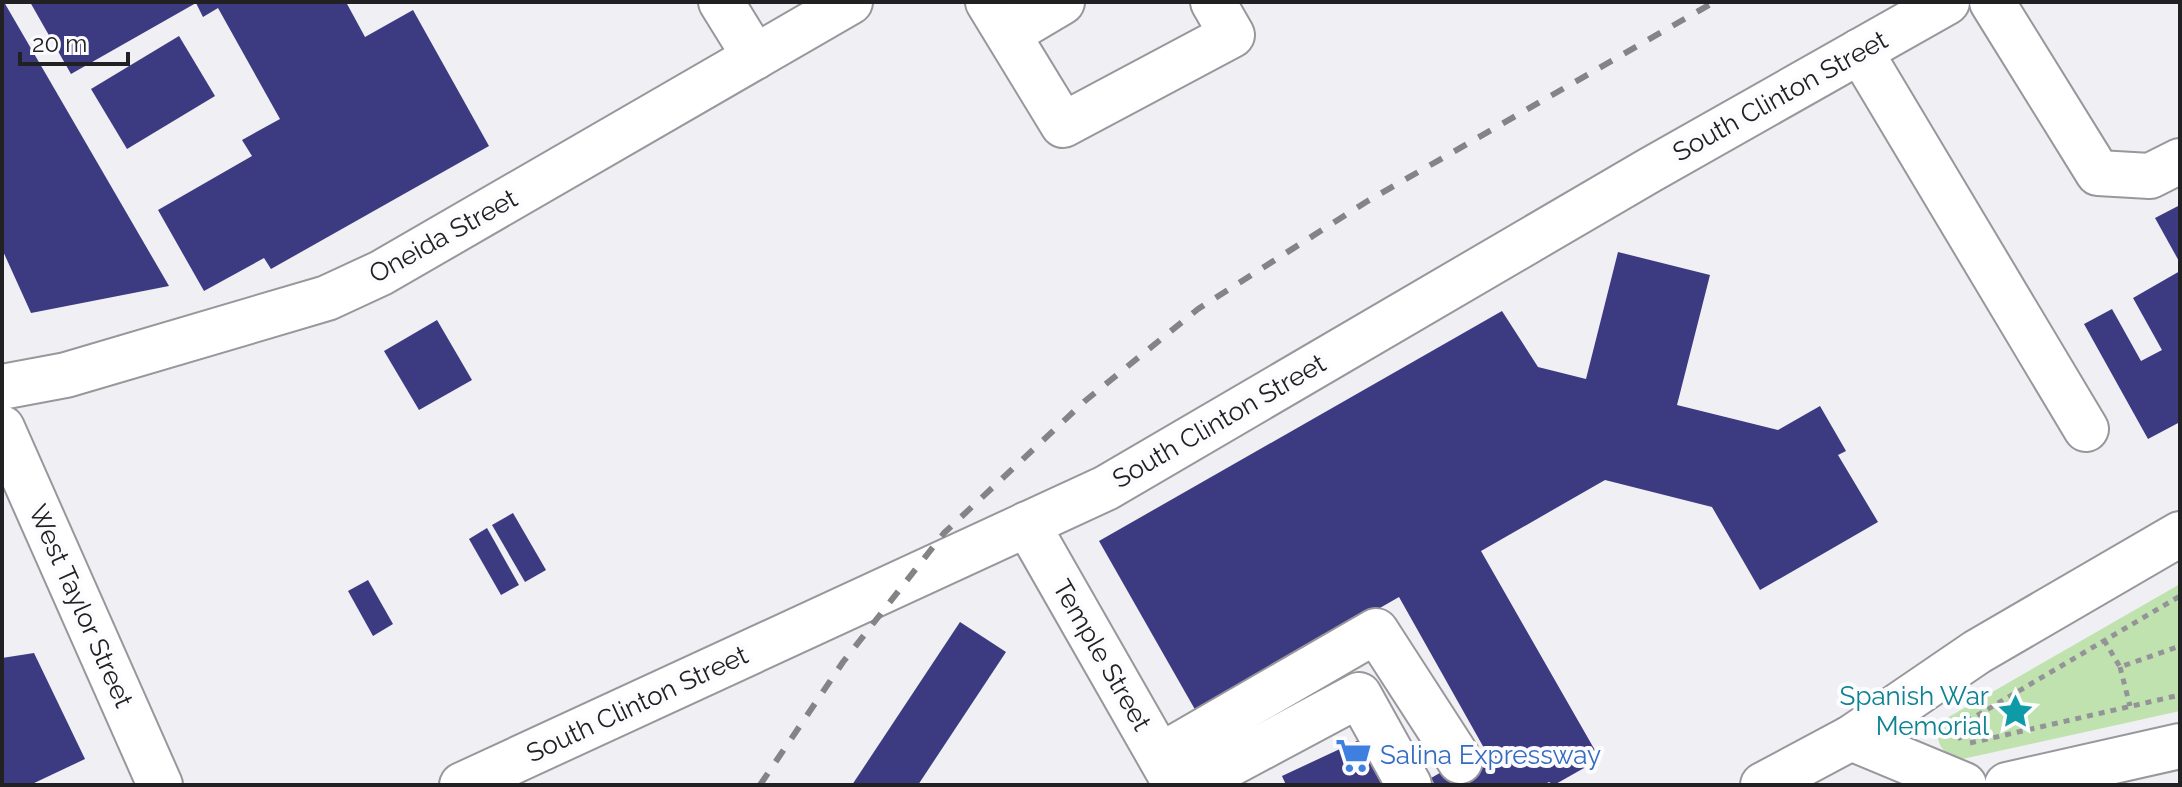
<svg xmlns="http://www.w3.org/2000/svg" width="2182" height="787" font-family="Raleway,sans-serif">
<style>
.green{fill:#c0e2af}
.building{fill:#3c3a81}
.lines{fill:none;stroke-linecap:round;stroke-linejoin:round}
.minor-casing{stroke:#97979c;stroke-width:48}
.major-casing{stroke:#97979c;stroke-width:48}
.path{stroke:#949498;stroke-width:5;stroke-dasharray:6 6;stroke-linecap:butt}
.minor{stroke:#fff;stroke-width:44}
.major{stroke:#fff;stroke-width:44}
.rail{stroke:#848487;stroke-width:6;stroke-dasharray:14 14;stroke-linecap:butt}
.labels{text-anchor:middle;stroke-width:8;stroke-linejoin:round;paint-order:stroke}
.street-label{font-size:26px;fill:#212123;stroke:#fcfcff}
.culture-label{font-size:26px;fill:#0d838f;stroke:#fcfcff;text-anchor:end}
.shop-label{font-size:26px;fill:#366cbe;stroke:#fcfcff;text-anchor:start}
</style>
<rect width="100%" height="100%" fill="#efeff4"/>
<path class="green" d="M2180 584V711L1958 760C1940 751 1934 741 1940 722Z"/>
<g class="building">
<path d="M2 2H4L169 286 31 313 2 249Z"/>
<path d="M30 2H346L365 37 413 10 489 146 271 269 264 258 204 291 158 210 252 156 242 140 280 119 218 8 203 17 196 3 71 74Z"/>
<path d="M179 36 215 96 127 149 91 89Z"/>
<path d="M2180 205V263L2155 218Z"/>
<path d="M1618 252 1710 275 1677 405 1778 430 1820 406 1846 451 1838 455 1878 522 1760 590 1712 507 1605 480 1481 551 1600 759 1554 785 1549 782 1543 785H1435L1431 778 1484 748 1399 597 1197 713 1099 541 1502 311 1538 367 1586 379Z"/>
<path d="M2180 271V422L2148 439 2084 324 2112 309 2141 361 2162 350 2133 298Z"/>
<path d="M437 320 472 380 419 410 384 351Z"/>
<path d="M513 513 546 570 525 582 492 525Z"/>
<path d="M487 528 519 585 501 595 469 539Z"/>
<path d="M368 580 393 624 373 636 348 591Z"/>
<path d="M960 622 1006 652 918 785H852Z"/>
<path d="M34 653 85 759 30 785H2V658Z"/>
<path d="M1372 734 1395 785H1286L1282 776Z"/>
</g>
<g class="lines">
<defs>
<g id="minor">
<path d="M721 2 755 57"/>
<path d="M988 2 1063 125 1232 35 1213 2"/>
<path d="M1992 2 2098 173 2150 176 2180 161"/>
<path d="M1008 34 1062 2"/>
<path d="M1860 51 2086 429"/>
<path d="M2 387 66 375 327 298 381 273 850 2"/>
<path d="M2 428 160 785"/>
<path d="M1027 524 1176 785"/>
<path d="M1851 738 1964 785"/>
<path d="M1160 756 1376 631 1460 761"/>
<path d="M462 785 1106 488 1650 170 1947 2"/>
<path d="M1191 785 1359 695 1409 785"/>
<path d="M2007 785 2180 746"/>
</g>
<path id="major" d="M1763 785 1851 738 1977 652 2180 534"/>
</defs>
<use href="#minor" class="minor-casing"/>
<use href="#major" class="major-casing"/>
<g class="path">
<path d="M2104 640 2120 667 2180 646"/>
<path d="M2120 667 2130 706"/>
<path d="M1961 740 1957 730 1961 725 2180 596"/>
<path d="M1970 743 2180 695"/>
</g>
<use href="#minor" class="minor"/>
<use href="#major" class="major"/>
<path class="rail" d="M760 785 843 662 944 533 1085 401 1198 309 1366 202 1714 2"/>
</g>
<defs>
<symbol id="sight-bare" viewBox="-9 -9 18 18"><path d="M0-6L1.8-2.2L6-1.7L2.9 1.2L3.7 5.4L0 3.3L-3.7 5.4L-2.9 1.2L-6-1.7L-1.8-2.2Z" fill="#0f9aa8" stroke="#fcfcff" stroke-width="2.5" paint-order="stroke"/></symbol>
<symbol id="supermarket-bare" viewBox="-9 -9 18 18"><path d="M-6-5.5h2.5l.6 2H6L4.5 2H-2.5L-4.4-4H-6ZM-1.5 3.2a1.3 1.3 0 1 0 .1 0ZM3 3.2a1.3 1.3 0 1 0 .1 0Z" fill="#3f7fe0" stroke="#fcfcff" stroke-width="2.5" paint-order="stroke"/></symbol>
</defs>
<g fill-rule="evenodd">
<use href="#sight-bare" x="1990" y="686" width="51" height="51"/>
<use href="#supermarket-bare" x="1328" y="730" width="51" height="51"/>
</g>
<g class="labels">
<g class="street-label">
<text transform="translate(1780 96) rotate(-29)" y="9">South Clinton Street</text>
<text transform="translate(443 236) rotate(-29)" y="9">Oneida Street</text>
<text transform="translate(1219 421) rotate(-30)" y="9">South Clinton Street</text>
<text transform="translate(81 606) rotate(66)" y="9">West Taylor Street</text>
<text transform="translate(1102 655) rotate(60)" y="9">Temple Street</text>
<text transform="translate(637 704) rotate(-25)" y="9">South Clinton Street</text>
</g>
<g class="culture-label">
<text x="1989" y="705">Spanish War<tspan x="1989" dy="30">Memorial</tspan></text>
</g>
<g class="shop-label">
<text x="1380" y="764">Salina Expressway</text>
</g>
</g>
<rect width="2182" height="787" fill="none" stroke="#212123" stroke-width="8"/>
<path d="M20 52v12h108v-12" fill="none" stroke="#212123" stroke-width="4"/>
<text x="32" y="52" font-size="24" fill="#212123" stroke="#fcfcff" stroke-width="6" paint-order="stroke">20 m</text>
</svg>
